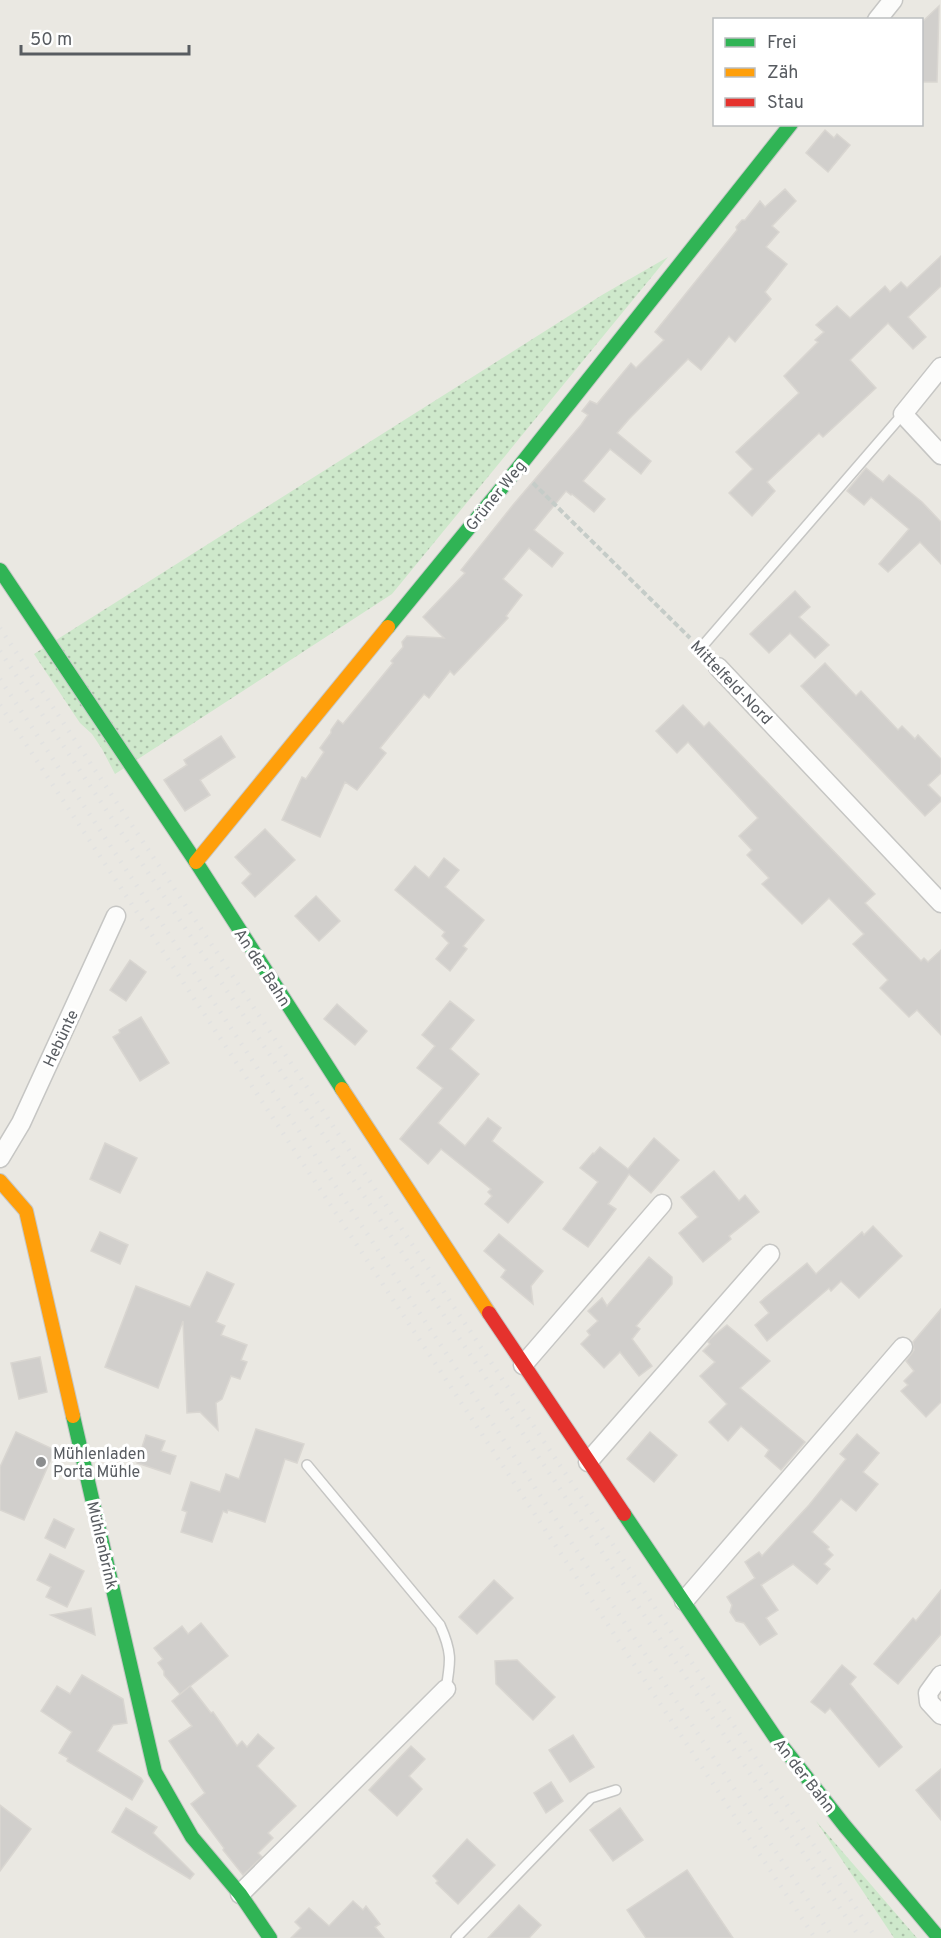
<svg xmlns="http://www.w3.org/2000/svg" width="941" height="1938" font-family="Overpass,sans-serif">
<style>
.grass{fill:url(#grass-dots)}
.building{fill:#d1cfcc;stroke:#d9d6d1;stroke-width:1.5}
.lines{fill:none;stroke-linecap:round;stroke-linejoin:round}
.lane-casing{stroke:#c6c6c4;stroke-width:12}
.street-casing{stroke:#c6c6c4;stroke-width:21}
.fast-casing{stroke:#c6c7c6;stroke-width:16}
.slow-casing{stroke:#c6c7c6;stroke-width:16}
.jam-casing{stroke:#c6c7c6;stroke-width:16}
.path{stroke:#c5ccc8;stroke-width:4;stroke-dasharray:6 3;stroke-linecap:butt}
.lane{stroke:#fcfcfb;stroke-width:9}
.street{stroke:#fcfcfb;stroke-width:18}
.fast{stroke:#30b455;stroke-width:14}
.slow{stroke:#ff9f0a;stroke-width:14}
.jam{stroke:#e5322d;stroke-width:14}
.rail{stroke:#e2e2e1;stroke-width:4.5;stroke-dasharray:1.5 8;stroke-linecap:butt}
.poi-dot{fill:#8b8d8e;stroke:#fff;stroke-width:2}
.labels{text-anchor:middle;stroke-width:6;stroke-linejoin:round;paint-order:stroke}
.street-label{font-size:16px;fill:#585c61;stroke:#fff}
.poi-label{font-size:16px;fill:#585c61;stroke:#fff;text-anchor:start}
</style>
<defs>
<pattern id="grass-dots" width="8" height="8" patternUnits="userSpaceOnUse" patternTransform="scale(1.5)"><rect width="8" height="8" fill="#cee8cb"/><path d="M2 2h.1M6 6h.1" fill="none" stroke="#aabfa8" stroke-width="1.8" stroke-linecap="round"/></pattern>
</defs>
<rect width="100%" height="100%" fill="#eae8e2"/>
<g class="grass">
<path d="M668 257 392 594 115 774 102 749 92 734 80 723 34 654 602 295Z"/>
<path d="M816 1821 917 1938H894Z"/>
</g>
<g class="building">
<path d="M939 6 937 82H921V23Z"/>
<path d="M825 130 834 138 837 134 850 145 828 172 806 153Z"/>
<path d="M785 189 796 201 772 226 779 232 766 247 787 264 765 292 771 299 735 342 729 336 701 370 688 359 629 419 617 433 651 461 641 474 610 449 583 481 605 499 594 512 572 494 571 495 566 491 534 530 563 553 552 567 529 548 503 579 522 595 506 616 508 618 454 675 450 671 429 698 424 694 380 748 386 753 357 790 345 782 320 837 282 820 302 777 306 779 324 752 320 748 331 733V730L338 720 343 724 393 663 391 661 403 647 402 642 407 636 444 638 423 617 465 573 461 570 513 505 581 425 588 415 582 411 590 401 597 404 631 363 636 368 664 340 655 332 737 230 736 227 742 220H745L760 201 765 207Z"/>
<path d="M941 256V286L908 317 926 337 913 349 888 323 850 360 876 388 823 437 819 433 767 482 775 491 752 516 729 493 753 469 736 452 799 393 784 376 818 342 815 340 824 332 816 325 837 306 850 318 885 286 890 292 901 282 907 288Z"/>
<path d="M866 468 883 482 889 475 922 502 941 522V564L920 542 888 572 879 564 909 529 871 497 864 505 847 491Z"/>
<path d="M795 591 810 607 799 617 829 645 815 658 790 633 769 653 750 634Z"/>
<path d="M825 663 856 696 861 691 898 730 902 726 915 739 918 735 941 759V773L928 785 941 798V801L925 816 801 686Z"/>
<path d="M683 705 704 727 709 722 875 894 865 903 921 961 924 958 928 962 941 950V1035L917 1010 909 1017 880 988 888 980 853 944 864 934 829 898 802 924 762 884 769 878 747 855 752 850 739 836 758 818 688 742 677 753 656 731Z"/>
<path d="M221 736 235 757 200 780 210 795 185 811 164 780 187 765 184 760Z"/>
<path d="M265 829 295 860 255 897 242 883 251 874 235 857Z"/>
<path d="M444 858 459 870 445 887 484 920 463 946 467 949 450 971 436 959 449 943 442 936 445 932 395 890 415 866 429 878Z"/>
<path d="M316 896 340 921 319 941 295 916Z"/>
<path d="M130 960 146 972 126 1001 110 990Z"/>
<path d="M450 1001 474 1020 450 1049 479 1074 438 1123 465 1146 488 1118 501 1128 492 1141 543 1182 508 1223 485 1204 492 1196 488 1192 491 1189 441 1149 428 1164 400 1139 443 1088 417 1068 435 1046 422 1035Z"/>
<path d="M337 1004 367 1031 355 1045 324 1019Z"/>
<path d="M141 1017 169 1063 140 1081 113 1037 120 1033 119 1030Z"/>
<path d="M654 1138 679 1160 651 1193 629 1174 608 1204 616 1209 588 1247 563 1229 598 1182 580 1168 593 1153 594 1154 600 1147 628 1169Z"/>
<path d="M105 1143 137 1158 120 1193 90 1179Z"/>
<path d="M714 1171 739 1201 745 1195 759 1212 729 1236 731 1239 703 1262 679 1233 698 1217 681 1197Z"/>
<path d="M873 1226 902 1256 859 1298 841 1281 831 1291 829 1288 767 1341 755 1325 769 1313 760 1302 807 1263 816 1274 862 1232 864 1235Z"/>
<path d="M100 1232 128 1245 120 1264 91 1251Z"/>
<path d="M499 1234 543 1271 531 1286 533 1304 501 1277 506 1270 484 1251Z"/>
<path d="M649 1257 672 1277V1284L636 1326 640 1329 632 1339 652 1366 639 1376 620 1352 604 1368 581 1344 590 1335 587 1331 598 1321 588 1311 602 1298 607 1306Z"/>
<path d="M207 1272 234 1284 216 1322 225 1326 221 1335 247 1345 241 1360 247 1362 240 1379 231 1376 222 1399 216 1403 218 1430 200 1412 187 1413 183 1321 158 1388 105 1367 136 1286 190 1307Z"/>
<path d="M941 1309V1402L926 1417 901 1391 908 1385 904 1381 914 1371 906 1361 914 1350 913 1342Z"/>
<path d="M727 1325 770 1361 740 1388 805 1442 781 1470 765 1456 769 1450 741 1426 728 1441 709 1422 727 1404 700 1376 715 1362 703 1351 710 1344 708 1342 710 1339Z"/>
<path d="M40 1357 47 1392 19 1399 11 1363Z"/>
<path d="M256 1429 304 1444 297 1463 285 1459 265 1522 228 1510 227 1513 223 1511 212 1542 181 1532 187 1512 182 1510 191 1482 220 1492 226 1474 239 1479Z"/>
<path d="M16 1432 55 1450 24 1520 0 1510V1467Z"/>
<path d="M650 1432 677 1455 654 1482 627 1459Z"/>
<path d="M857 1434 879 1453 863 1472 878 1484 856 1511 841 1499 812 1532 829 1547 827 1549 833 1555 824 1564 830 1569 817 1584 793 1564 761 1585 778 1610 766 1618 777 1634 760 1645 744 1623 736 1621 730 1612 732 1605 727 1597 755 1578 745 1562 759 1552 762 1556 809 1505 846 1459 840 1454Z"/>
<path d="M146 1435 165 1441 161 1451 176 1456 170 1474 137 1463Z"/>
<path d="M54 1519 74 1529 65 1548 45 1538Z"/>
<path d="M50 1554 84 1571 67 1607 46 1597 51 1587 37 1580Z"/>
<path d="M494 1580 513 1598 477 1634 459 1617Z"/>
<path d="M941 1590V1634L898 1684 874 1664 913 1618 916 1621Z"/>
<path d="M91 1608 95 1635 51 1615Z"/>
<path d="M201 1623 228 1656 180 1694 164 1675V1671L158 1663 163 1659 154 1648 182 1626 188 1634Z"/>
<path d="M517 1660 555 1697 533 1720 496 1684 495 1661Z"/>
<path d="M842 1665 856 1677 850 1684 902 1747 879 1767 830 1708 825 1713 811 1702Z"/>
<path d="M82 1675 123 1699 127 1723 113 1725 97 1751 141 1778 143 1781 132 1800 67 1761 68 1758 59 1753 72 1732 41 1711 57 1686 70 1694Z"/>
<path d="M190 1686 211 1713 213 1712 237 1746 242 1741 247 1747 258 1734 274 1748 257 1766 296 1806 268 1833 273 1838 258 1853 262 1857 243 1875 223 1850 224 1848 191 1804 205 1793 169 1741 192 1726 172 1701Z"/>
<path d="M573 1735 594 1767 570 1782 549 1750Z"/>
<path d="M411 1746 425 1759 409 1776 422 1789 397 1816 369 1790Z"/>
<path d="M941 1769V1820L916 1790Z"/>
<path d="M551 1782 563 1801 546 1813 534 1793Z"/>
<path d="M0 1805 31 1829 0 1871Z"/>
<path d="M126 1808 157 1827 153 1833 194 1874 190 1879 112 1832Z"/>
<path d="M620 1808 643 1840 613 1861 590 1830Z"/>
<path d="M467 1839 495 1865 458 1904 436 1883 438 1881 433 1876Z"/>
<path d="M687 1870 733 1938H646L627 1910Z"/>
<path d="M353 1901 363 1910 366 1906 380 1924 375 1927 384 1938H291L301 1928 295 1922 309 1908 329 1926Z"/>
<path d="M519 1905 541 1925 529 1938H488Z"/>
</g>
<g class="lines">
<defs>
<g id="lane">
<path d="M700 649 903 414"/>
<path d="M307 1465 440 1625C452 1652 451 1660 446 1689"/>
<path d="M456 1938 591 1798 616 1790"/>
</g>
<g id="street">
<path d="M877 20 893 0"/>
<path d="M941 367 903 414 941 455"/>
<path d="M718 667 941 903"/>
<path d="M0 1158 21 1123 116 916"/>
<path d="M523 1365 662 1204"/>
<path d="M588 1462 770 1254"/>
<path d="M684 1601 903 1347"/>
<path d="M941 1675 928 1693 929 1702 941 1715"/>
<path d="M240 1894 446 1689"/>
</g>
<g id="fast">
<path d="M0 570 196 862 342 1089"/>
<path d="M388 627 518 468 791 124"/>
<path d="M73 1416 155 1772 192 1837 240 1894 270 1938"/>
<path d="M624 1514 775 1737 844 1825 939 1938"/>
</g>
<g id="slow">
<path d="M196 862 388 627"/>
<path d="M342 1089 489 1313"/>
<path d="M0 1181 26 1211 73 1416"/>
</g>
<path id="jam" d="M489 1313 624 1514"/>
</defs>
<use href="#lane" class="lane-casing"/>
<use href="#street" class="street-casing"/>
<use href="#fast" class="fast-casing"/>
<use href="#slow" class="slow-casing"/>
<use href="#jam" class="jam-casing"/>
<path class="path" d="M533 483 690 638"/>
<use href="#lane" class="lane"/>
<use href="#street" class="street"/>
<use href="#fast" class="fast"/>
<use href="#slow" class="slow"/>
<use href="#jam" class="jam"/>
<g class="rail">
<path d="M0 628 876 1938"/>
<path d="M0 651 860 1938"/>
<path d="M0 679 833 1938"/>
<path d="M0 705 815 1938"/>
</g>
</g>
<circle class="poi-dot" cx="41" cy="1462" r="6"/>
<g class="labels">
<g class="street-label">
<text transform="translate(495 495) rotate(-51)" y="6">Grüner Weg</text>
<text transform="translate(732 682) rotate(46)" y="6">Mittelfeld-Nord</text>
<text transform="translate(263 967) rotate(57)" y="6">An der Bahn</text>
<text transform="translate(60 1038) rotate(-65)" y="6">Hebünte</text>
<text transform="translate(103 1545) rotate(77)" y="6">Mühlenbrink</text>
<text transform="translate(805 1775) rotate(52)" y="6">An der Bahn</text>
</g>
<g class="poi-label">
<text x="53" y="1459">Mühlenladen<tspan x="53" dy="18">Porta Mühle</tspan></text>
</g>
</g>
<rect x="713" y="18" width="210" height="108" fill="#ffffff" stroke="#bcbec0" stroke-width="1.5"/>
<rect x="725" y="38" width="30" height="9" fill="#30b455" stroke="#bcbec0" stroke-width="1.5"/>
<text x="767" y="48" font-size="18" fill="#585c61">Frei</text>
<rect x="725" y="68" width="30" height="9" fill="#ff9f0a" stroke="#bcbec0" stroke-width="1.5"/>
<text x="767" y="78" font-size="18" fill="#585c61">Zäh</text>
<rect x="725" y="98" width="30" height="9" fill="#e5322d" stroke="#bcbec0" stroke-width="1.5"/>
<text x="767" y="108" font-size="18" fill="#585c61">Stau</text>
<path d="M21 45v9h168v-9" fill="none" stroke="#585c61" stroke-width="3"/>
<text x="30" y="45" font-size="18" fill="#585c61" stroke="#ffffff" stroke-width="4.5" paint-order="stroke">50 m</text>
</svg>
